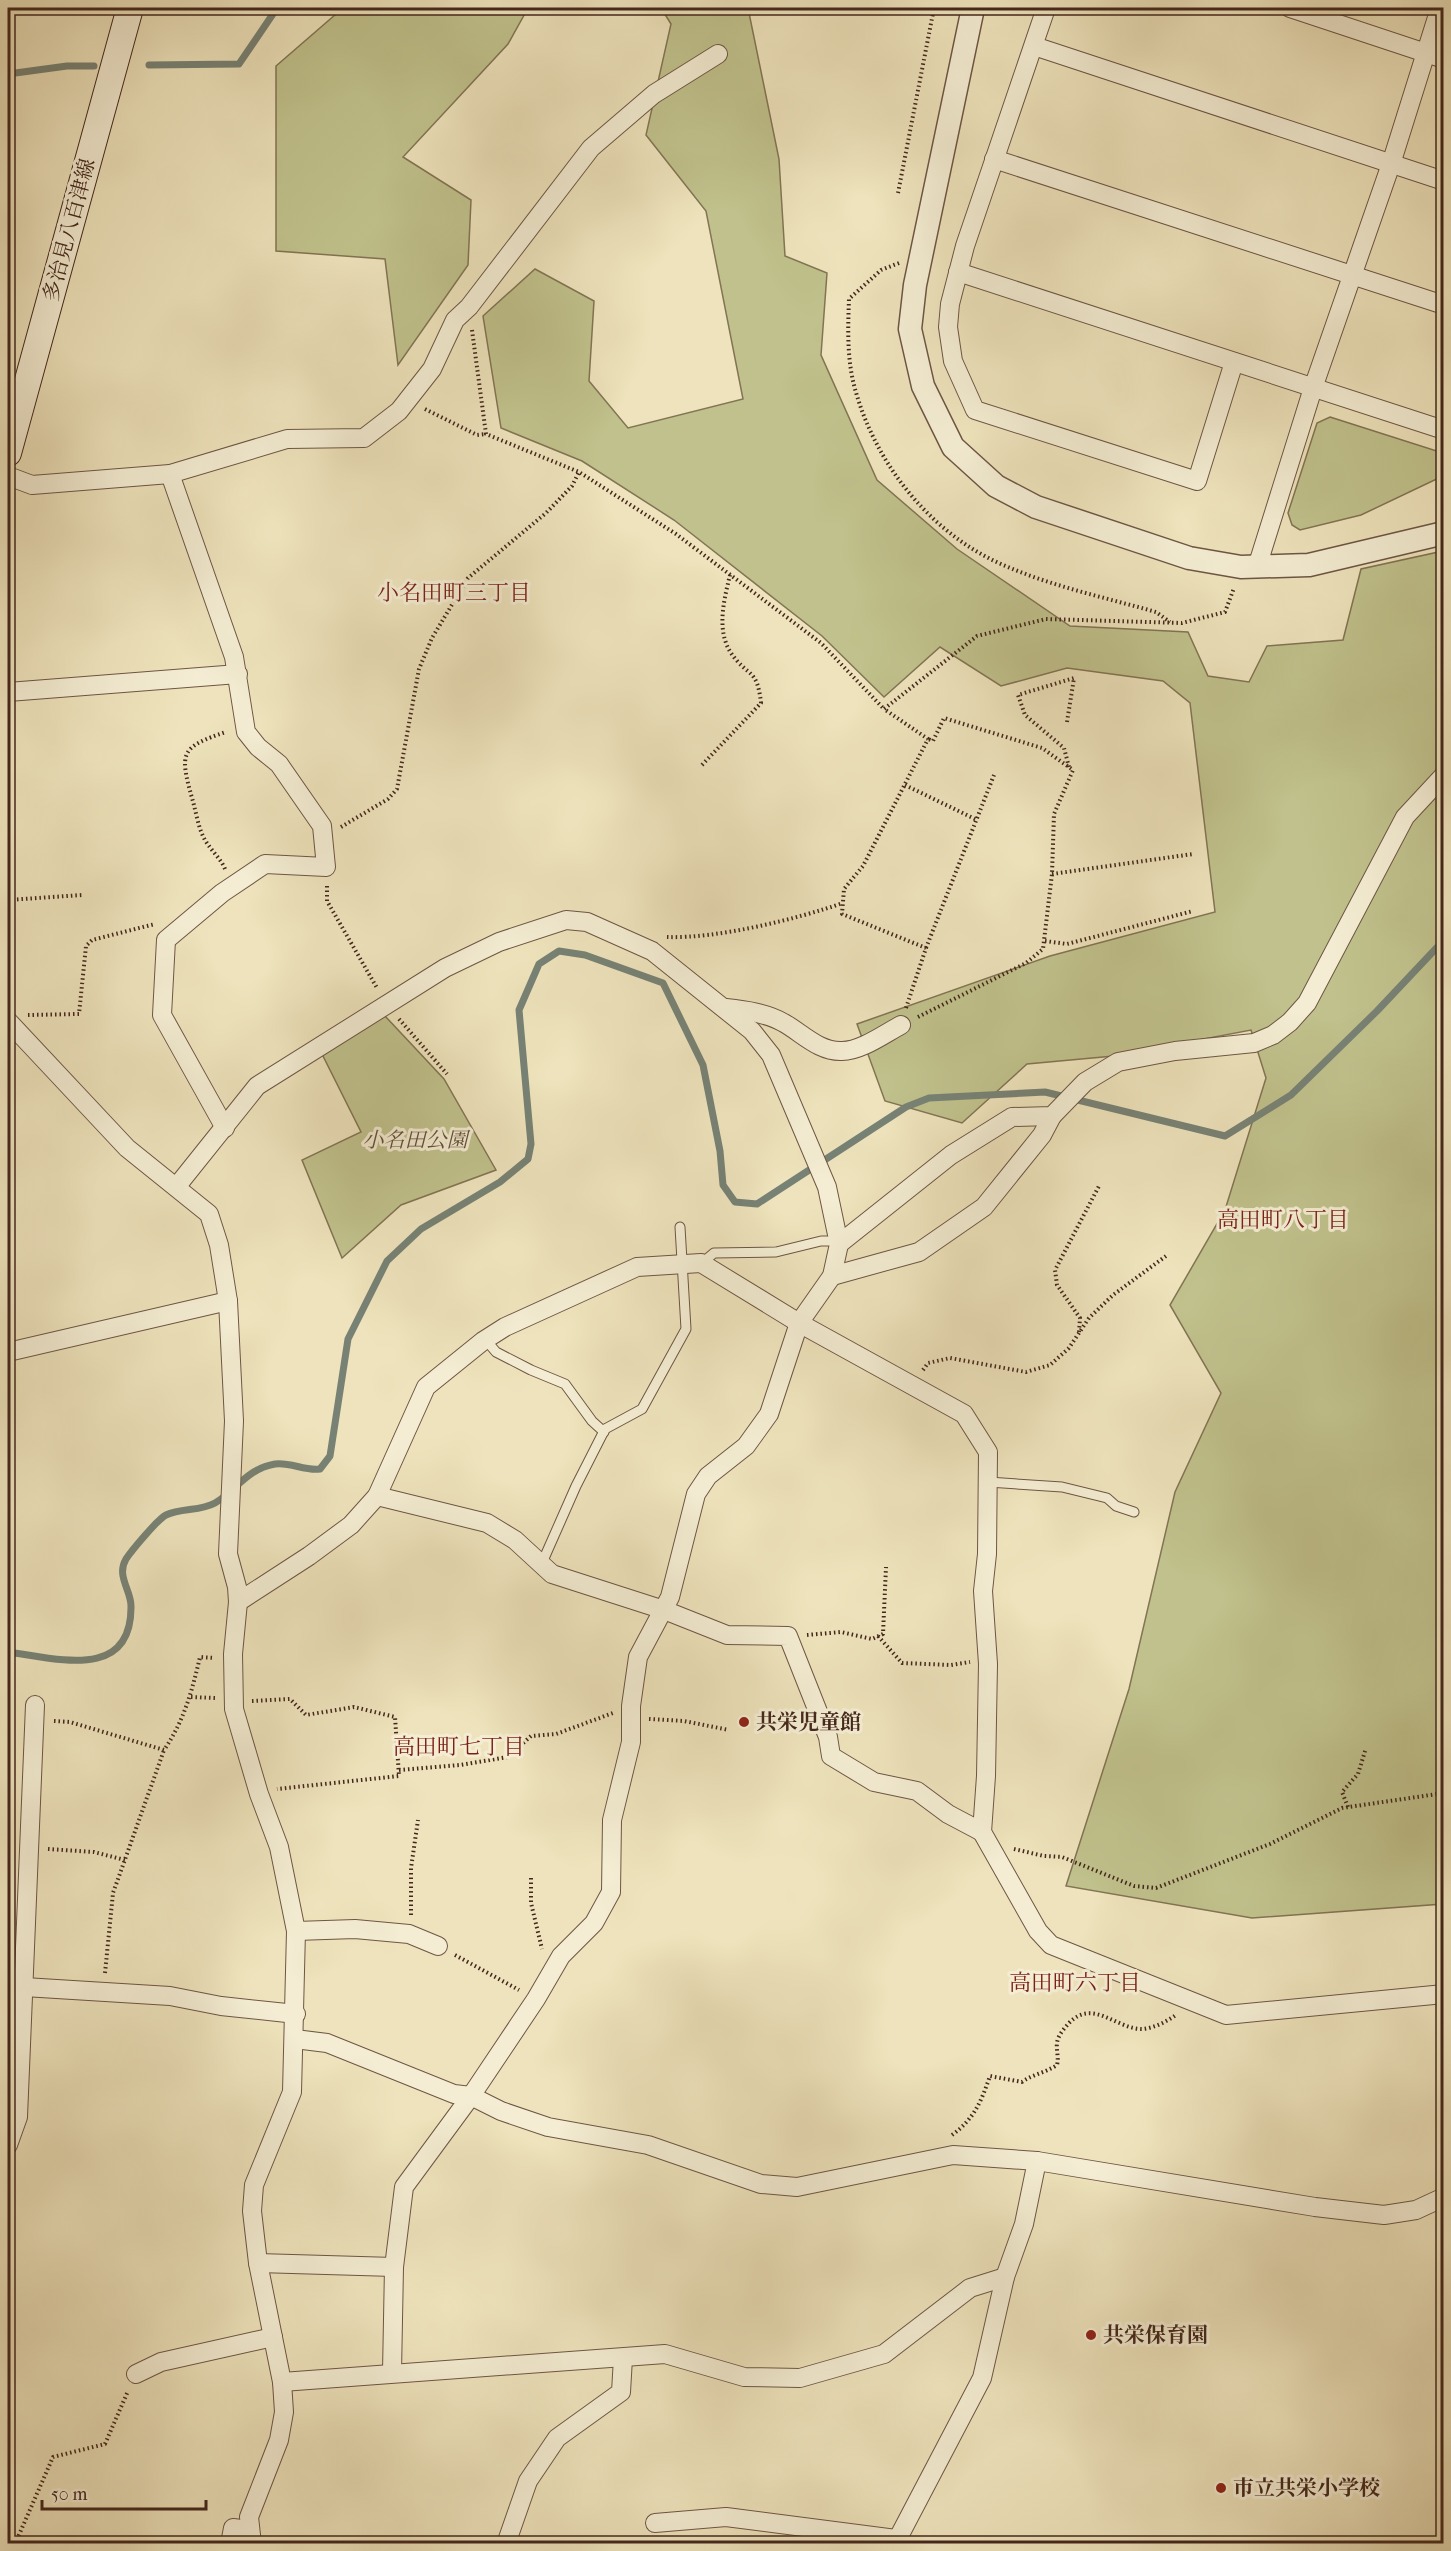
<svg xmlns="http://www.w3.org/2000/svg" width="1451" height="2551" font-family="'IM FELL French Canon','Noto Serif JP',serif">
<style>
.green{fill:#c0c18c;stroke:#827454;stroke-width:1.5}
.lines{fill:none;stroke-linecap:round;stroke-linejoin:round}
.stream{stroke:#778275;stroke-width:7}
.service-casing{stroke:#6e5644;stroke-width:11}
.minor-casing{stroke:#6e5644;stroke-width:20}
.tertiary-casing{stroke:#6e5644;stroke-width:25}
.secondary-casing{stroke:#43271c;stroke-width:28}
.path{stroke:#43271c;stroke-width:4;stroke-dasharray:1.5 3;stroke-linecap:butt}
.service{stroke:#f4edd3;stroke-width:9}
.minor{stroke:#f4edd3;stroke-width:18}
.tertiary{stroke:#f4edd3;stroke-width:22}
.secondary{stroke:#f4edd3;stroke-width:26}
.poi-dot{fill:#8f2418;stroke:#f4edd3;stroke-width:2}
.labels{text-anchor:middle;stroke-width:6;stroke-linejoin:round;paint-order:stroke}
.street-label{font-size:21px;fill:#43271c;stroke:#f4edd3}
.park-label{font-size:21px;font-style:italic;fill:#624e38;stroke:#f4edd3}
.poi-label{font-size:21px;font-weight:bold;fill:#43271c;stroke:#f4edd3;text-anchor:start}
.neighbourhood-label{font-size:22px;fill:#7a1f14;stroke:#f4edd3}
</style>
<rect width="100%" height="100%" fill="#eee3bc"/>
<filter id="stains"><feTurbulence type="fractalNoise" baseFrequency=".00333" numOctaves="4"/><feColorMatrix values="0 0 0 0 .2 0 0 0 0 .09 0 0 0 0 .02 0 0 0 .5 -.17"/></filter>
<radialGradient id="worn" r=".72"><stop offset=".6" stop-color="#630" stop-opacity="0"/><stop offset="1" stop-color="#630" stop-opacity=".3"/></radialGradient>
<g class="green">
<path d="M343 8H528L508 44 403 157 471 200 468 265 398 365 385 259 276 251V66Z"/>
<path d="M661 8H748L779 159 785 256 827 273 821 355 877 480 957 549 1070 626 1188 632 1208 676 1249 682 1267 646 1343 640 1361 569 1443 551V1904L1252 1918 1066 1886 1129 1689 1175 1492 1221 1393 1170 1305 1225 1210 1266 1078 1251 1030 1114 1056 1027 1064 962 1123 885 1101 857 1024 1050 956 1215 912 1190 703 1163 681 1067 668 1001 686 940 647 884 697 822 636 674 520 582 461 501 428 483 316 535 269 594 301 589 381 628 428 743 399 706 211 646 135 671 24Z"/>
<path d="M1330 417 1443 453V476L1361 515 1300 530 1292 525 1288 513 1317 423Z"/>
<path d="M385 1016 444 1079 496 1170 401 1205 342 1258 302 1160 361 1132 322 1054Z"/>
</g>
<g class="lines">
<g class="stream">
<path d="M149 65 239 64 277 8"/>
<path d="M8 74 67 66H94"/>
<path d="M8 1652C55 1658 132 1682 131 1606 131 1590 116 1576 126 1559 132 1550 158 1519 166 1515 181 1508 201 1511 215 1503 236 1491 246 1469 275 1464 291 1462 304 1471 320 1469L330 1456 348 1339 387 1261 421 1229 500 1182 528 1159 531 1144 519 1010 539 964 559 951 585 955 663 983 703 1065 720 1151 723 1185 735 1202 757 1204 906 1107 929 1098 1045 1092 1225 1136 1291 1095 1377 1011 1444 940"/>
</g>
<defs>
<g id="service">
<path d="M702 1263 714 1253 776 1252 821 1241H838"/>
<path d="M485 1339 496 1352 531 1370 565 1384 592 1421 604 1432"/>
<path d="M988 1482 1062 1487 1107 1498 1116 1506 1134 1512"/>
<path d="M542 1563 576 1486 605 1429 642 1409 686 1329 680 1227"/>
</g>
<g id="minor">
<path d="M1046 8 965 246 950 304 948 327 953 361 975 410 1197 481 1234 362"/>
<path d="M1290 8 1444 59"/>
<path d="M1034 46 1444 181"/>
<path d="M994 159 1444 305"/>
<path d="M958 272 1444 430"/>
<path d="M170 474 234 657 246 732 258 747 279 764 322 826 326 867 265 864 222 893 166 940 162 1015 225 1128"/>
<path d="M8 476 32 485 170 474 287 439 364 438 399 411 432 369 455 320 469 307 591 148 654 94 718 54"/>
<path d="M1257 567 1313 388 1391 164 1440 8"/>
<path d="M8 692 238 674"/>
<path d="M726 1008C745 1010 767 1013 784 1023 802 1033 819 1052 842 1051 861 1051 884 1034 901 1025"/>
<path d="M8 1021 127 1148 209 1214 219 1245 228 1301 234 1421 228 1554 237 1587 238 1602 233 1654 234 1709 259 1794 279 1847 296 1931 292 2092 254 2185 252 2211 258 2263 282 2382 284 2412 279 2440 249 2517 252 2544"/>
<path d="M177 1186 257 1086 445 968 499 942 566 920 587 922 652 951 752 1031 771 1055 827 1187 839 1244 832 1276 799 1323 769 1414 746 1446 708 1476 696 1494 670 1597 638 1657 631 1706V1742L612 1820 611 1892 594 1923 561 1956 536 1999 471 2096 404 2187 394 2267 392 2372"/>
<path d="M839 1244 951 1155 1012 1117 1052 1116 1085 1082 1118 1062 1175 1051 1254 1043 1273 1035 1290 1022 1307 1003 1405 817 1444 775"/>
<path d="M832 1276 919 1252 984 1207 1042 1135 1052 1116"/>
<path d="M8 1352 228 1301"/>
<path d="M377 1496 487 1523 515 1540 552 1574 664 1610 727 1635 788 1636 828 1737 831 1756 874 1782 917 1791 948 1814 982 1832"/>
<path d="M238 1602 309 1556 351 1525 377 1496 426 1387 483 1341 505 1327 637 1267 701 1263 799 1323 964 1414 988 1452 987 1554 983 1591 988 1664 986 1776 982 1832 1038 1931 1051 1945 1226 2015 1444 1994"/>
<path d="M296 1931 355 1929 409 1934 438 1946"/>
<path d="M8 1986 170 1996 221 2006 296 2014"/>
<path d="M295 2039 327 2043 454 2094 471 2096 501 2111 548 2127 648 2145 761 2184 797 2187 953 2155 1037 2161 1315 2207 1384 2215 1416 2210 1444 2197"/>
<path d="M8 2145 18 2117 35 1705"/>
<path d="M258 2263 394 2267"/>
<path d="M136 2374 161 2362 273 2337"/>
<path d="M282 2382 665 2354 744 2377 800 2378 884 2354 970 2288 1005 2277"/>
<path d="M655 2523 726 2517 896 2539"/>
<path d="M230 2544 233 2528 249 2530"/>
<path d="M506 2544 528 2481 557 2438 621 2392 623 2358"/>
<path d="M895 2544 982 2378 1005 2277 1024 2224 1037 2161"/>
</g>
<path id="tertiary" d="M973 8 915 285 910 329 923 386 953 447 996 486 1036 507 1189 558 1241 567 1309 565 1444 533"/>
<path id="secondary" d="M8 453 130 8"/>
</defs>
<use href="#service" class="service-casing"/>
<use href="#minor" class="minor-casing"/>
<use href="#tertiary" class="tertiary-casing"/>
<use href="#secondary" class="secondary-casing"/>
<g class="path">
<path d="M898 193 934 8"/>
<path d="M899 263 881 270 849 299C848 326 847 354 853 381 872 461 931 536 1008 567 1055 587 1107 598 1156 612L1170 622"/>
<path d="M472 330 486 434 579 472 676 534 821 643 884 709"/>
<path d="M425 409 477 435 486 434"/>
<path d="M1067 722 1074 678 1018 695 1025 715 1064 748 1069 767"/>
<path d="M702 765 761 703C757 667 748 678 731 653 716 630 724 600 730 575"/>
<path d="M905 785 977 820"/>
<path d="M341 827 388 799 397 789 419 669 432 638 468 578 546 513 572 486 579 472"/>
<path d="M225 869C220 857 210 850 204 838 198 827 196 811 192 798 179 752 181 747 226 732"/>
<path d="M1052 874 1193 854"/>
<path d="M327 886V901L377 988"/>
<path d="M8 900 82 895"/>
<path d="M667 937C716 939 797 919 843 903"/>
<path d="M1045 941 1067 944 1193 911"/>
<path d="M926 948 994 775"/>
<path d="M906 1008 926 948 842 914 844 889 863 866 928 739 884 709 977 636 1046 619 1182 623 1225 612 1234 588"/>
<path d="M28 1015 79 1014 86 946 92 940 155 924"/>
<path d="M918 1017 1026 963 1043 949 1052 874 1054 814 1073 770 1042 748 944 718 933 741 928 739"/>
<path d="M399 1019 447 1074"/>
<path d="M1079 1332 1080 1318 1057 1285 1055 1270 1099 1186"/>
<path d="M923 1370 928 1363 950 1358 1026 1372 1050 1365 1069 1348 1089 1318 1113 1295 1166 1256"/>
<path d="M807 1635 841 1632 872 1639 883 1634 886 1567"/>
<path d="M878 1636 902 1663 951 1665 970 1662"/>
<path d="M191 1697 215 1698"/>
<path d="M252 1701 290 1699 306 1715 354 1707 395 1717 399 1776 277 1789"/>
<path d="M649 1719 684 1721 729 1730"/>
<path d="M54 1721 70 1722 164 1750C184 1721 192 1691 200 1657L215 1658"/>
<path d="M399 1770 460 1765 508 1757 531 1736 556 1734 613 1713"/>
<path d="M1348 1807 1342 1792 1358 1774 1366 1748"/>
<path d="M48 1849 94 1852 125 1860"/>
<path d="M1014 1849 1044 1856 1062 1857 1134 1886 1156 1888 1270 1844 1342 1808 1444 1793"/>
<path d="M531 1878V1903L542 1949"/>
<path d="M411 1915V1868L418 1820"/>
<path d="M455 1955 519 1990"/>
<path d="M105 1973 113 1893 164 1750"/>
<path d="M952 2135C974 2119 981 2102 990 2076L1022 2082C1033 2074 1045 2073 1057 2065 1059 2057 1056 2050 1057 2043 1058 2035 1064 2029 1069 2023 1093 1998 1116 2029 1142 2029 1154 2028 1166 2022 1176 2015"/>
<path d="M15 2544 53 2457 105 2444 128 2391"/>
</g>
<use href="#service" class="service"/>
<use href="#minor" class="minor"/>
<use href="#tertiary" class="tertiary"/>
<use href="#secondary" class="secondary"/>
</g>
<g class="poi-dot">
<circle cx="744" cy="1722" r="6"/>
<circle cx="1091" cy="2335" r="6"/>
<circle cx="1221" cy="2488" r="6"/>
</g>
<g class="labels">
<g class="street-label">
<text transform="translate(69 230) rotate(-75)" y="7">多治見八百津線</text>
</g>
<g class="park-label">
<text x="415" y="1147">小名田公園</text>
</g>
<g class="poi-label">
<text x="756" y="1729">共栄児童館</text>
<text x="1103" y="2342">共栄保育園</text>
<text x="1233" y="2495">市立共栄小学校</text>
</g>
<g class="neighbourhood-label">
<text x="454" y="600">小名田町三丁目</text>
<text x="1283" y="1227">高田町八丁目</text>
<text x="459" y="1754">高田町七丁目</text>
<text x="1075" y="1990">高田町六丁目</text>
</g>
</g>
<rect width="1451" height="2551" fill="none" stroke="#eee3bc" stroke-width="30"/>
<rect x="9" y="9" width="1433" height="2533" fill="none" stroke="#43271c" stroke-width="3"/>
<rect x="15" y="15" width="1421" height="2521" fill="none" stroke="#43271c" stroke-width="1.5"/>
<path d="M42 2500v9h164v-9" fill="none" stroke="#43271c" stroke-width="3"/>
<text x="51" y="2500" font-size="18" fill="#43271c" stroke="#f4edd3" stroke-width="4.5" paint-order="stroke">50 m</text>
<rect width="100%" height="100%" filter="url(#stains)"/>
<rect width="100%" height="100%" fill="url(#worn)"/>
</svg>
